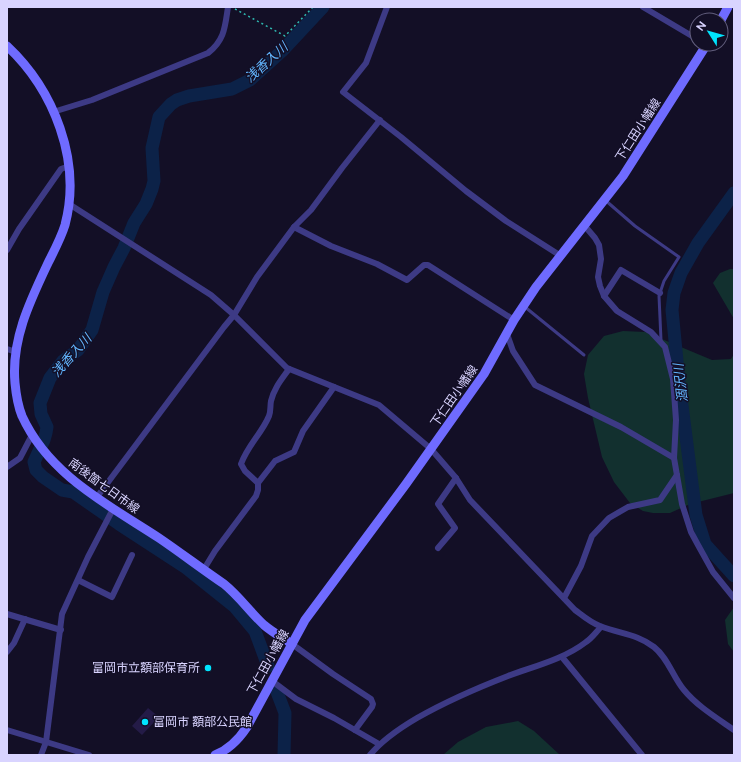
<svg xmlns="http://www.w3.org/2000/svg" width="741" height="762" font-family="Raleway,'Noto Sans JP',sans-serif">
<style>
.green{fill:#12302f}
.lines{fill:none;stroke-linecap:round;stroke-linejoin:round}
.river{stroke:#0c2248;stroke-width:13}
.building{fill:#241b47}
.path{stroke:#2fb8b0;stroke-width:1.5;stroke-dasharray:2 3;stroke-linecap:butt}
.lane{stroke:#3d3a85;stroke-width:3}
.street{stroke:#3d3a85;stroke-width:6}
.secondary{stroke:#6f6bff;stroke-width:9}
.poi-dot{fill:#00e5ff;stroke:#130f26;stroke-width:1.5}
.labels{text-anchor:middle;stroke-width:3;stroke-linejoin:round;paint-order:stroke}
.street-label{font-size:12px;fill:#d9d4ff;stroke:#130f26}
.poi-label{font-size:12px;fill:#d9d4ff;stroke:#130f26;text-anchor:end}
.water-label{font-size:13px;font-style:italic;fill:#62b6ff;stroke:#130f26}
</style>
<rect width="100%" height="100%" fill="#130f26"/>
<g class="green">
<path d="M730 269H734V319L713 283 720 273Z"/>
<path d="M623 331 645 332 712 360 731 359 734 354V493L690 504 670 513H653L643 511 630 503 614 482 602 457 588 398 584 374 588 355 604 336Z"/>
<path d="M734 607V652L728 644 725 620Z"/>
<path d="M518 721 534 731 560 755H443L458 742 486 727Z"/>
</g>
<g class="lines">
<g class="river">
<path d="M734 193 698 243 681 273 674 293 672 310 679 382 696 515 705 544 734 576"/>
<path d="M268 666 255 631 235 607 185 567 119 524 73 492 62 490 43 477 36 470 34 462 44 440 46 433 47 427 41 414 40 403 50 378 63 361 78 350 92 330 103 292 114 267 124 248 134 223 146 204 152 189 154 181 152 148 159 117 171 104 177 100 189 96 232 89 250 80 282 51 323 7"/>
<path d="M277 692 285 713 284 755"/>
</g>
</g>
<path class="building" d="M148 708 159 717 142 735 132 726Z"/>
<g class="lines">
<path class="path" d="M235 9 285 36 313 7"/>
<g class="lane">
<path d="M605 200 635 226 679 257 664 281 659 296 661 340"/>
<path d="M525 307 584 355"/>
</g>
<g class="street">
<path d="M387 7 366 63 343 92 401 137 466 191 506 221 561 256"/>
<path d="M643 7 697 39"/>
<path d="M53 112 92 100 208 53C225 40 225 26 228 7"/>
<path d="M69 204 211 295 234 315 287 368 379 405 431 449 456 478 470 500 575 610C583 616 591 623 600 626 620 634 637 634 654 647 668 658 673 677 684 690 697 706 717 718 734 730"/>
<path d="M584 225 595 238 599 245 601 259 598 277 600 286 604 296 617 311 651 332 665 347 673 379 676 420 674 458 682 504 691 532 698 545 713 572 734 598"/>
<path d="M294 227 331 246 377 264 407 280 424 265H428L514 320"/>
<path d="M7 250 19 229 61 169 69 166"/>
<path d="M604 296 621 270 660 293"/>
<path d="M507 334 513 351 535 385 621 427 674 458"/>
<path d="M7 349 16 352"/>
<path d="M7 467 20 458 32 435"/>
<path d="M258 483 275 461 294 452 303 431 334 387"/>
<path d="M97 497 224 327 234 315 257 277 294 227 311 210 342 168 380 120"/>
<path d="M438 548 455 528 438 504 456 478"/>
<path d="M204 569 215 551 256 496 258 490V483L245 471 241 464C248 445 262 433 269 416 271 411 270 406 271 401 274 388 282 379 289 369"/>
<path d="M78 580 112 597 132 555"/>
<path d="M564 598 581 566 592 536 609 518 628 507 660 500 677 475"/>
<path d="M7 614 61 630"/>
<path d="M292 644 333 674 371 699 373 704 372 707 355 730"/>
<path d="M7 652 14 643 25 619"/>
<path d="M562 657 642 755"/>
<path d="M272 681 296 699 334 718 379 744"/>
<path d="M7 730 89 755"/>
<path d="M41 755 46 742 62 614 88 557 113 509"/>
<path d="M370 755C383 739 400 728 417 718 447 701 477 688 508 676 535 666 564 659 586 642 592 638 596 632 601 627"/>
</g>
<g class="secondary">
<path d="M721 20 728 7"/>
<path d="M7 46C54 90 82 161 65 225 61 238 54 251 48 263 30 301 11 340 15 383 16 394 18 406 22 416 49 475 107 504 159 538 181 553 202 569 224 584 239 596 250 612 264 625 272 632 283 638 292 644"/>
<path d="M215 755C228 750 239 739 247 727L305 620 406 484 484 374 514 320 536 287 623 176 707 44"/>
</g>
</g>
<g class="poi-dot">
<circle cx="208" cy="668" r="4"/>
<circle cx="145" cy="722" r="4"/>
</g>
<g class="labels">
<g class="street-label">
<text transform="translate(638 130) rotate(-57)" y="4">下仁田小幡線</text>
<text transform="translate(454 396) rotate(-55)" y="4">下仁田小幡線</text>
<text transform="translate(104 486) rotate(36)" y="4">南後箇七日市線</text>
<text transform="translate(268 662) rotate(-61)" y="4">下仁田小幡線</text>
</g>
<g class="poi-label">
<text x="200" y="672">富岡市立額部保育所</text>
<text x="153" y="726" text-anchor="start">富岡市 額部公民館</text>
</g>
<g class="water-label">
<text transform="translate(266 62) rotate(-42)" y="5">浅香入川</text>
<text transform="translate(71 355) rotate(-48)" y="5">浅香入川</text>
<text transform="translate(680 383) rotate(-97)" y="5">涸沢川</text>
</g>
</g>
<rect width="741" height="762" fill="none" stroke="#d9d4ff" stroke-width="16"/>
<g transform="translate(709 32) rotate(307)"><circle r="19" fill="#130f26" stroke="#625e7d"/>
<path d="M0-3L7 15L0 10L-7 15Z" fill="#00e5ff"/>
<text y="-6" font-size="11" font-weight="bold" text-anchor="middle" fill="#d9d4ff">N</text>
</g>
</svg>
